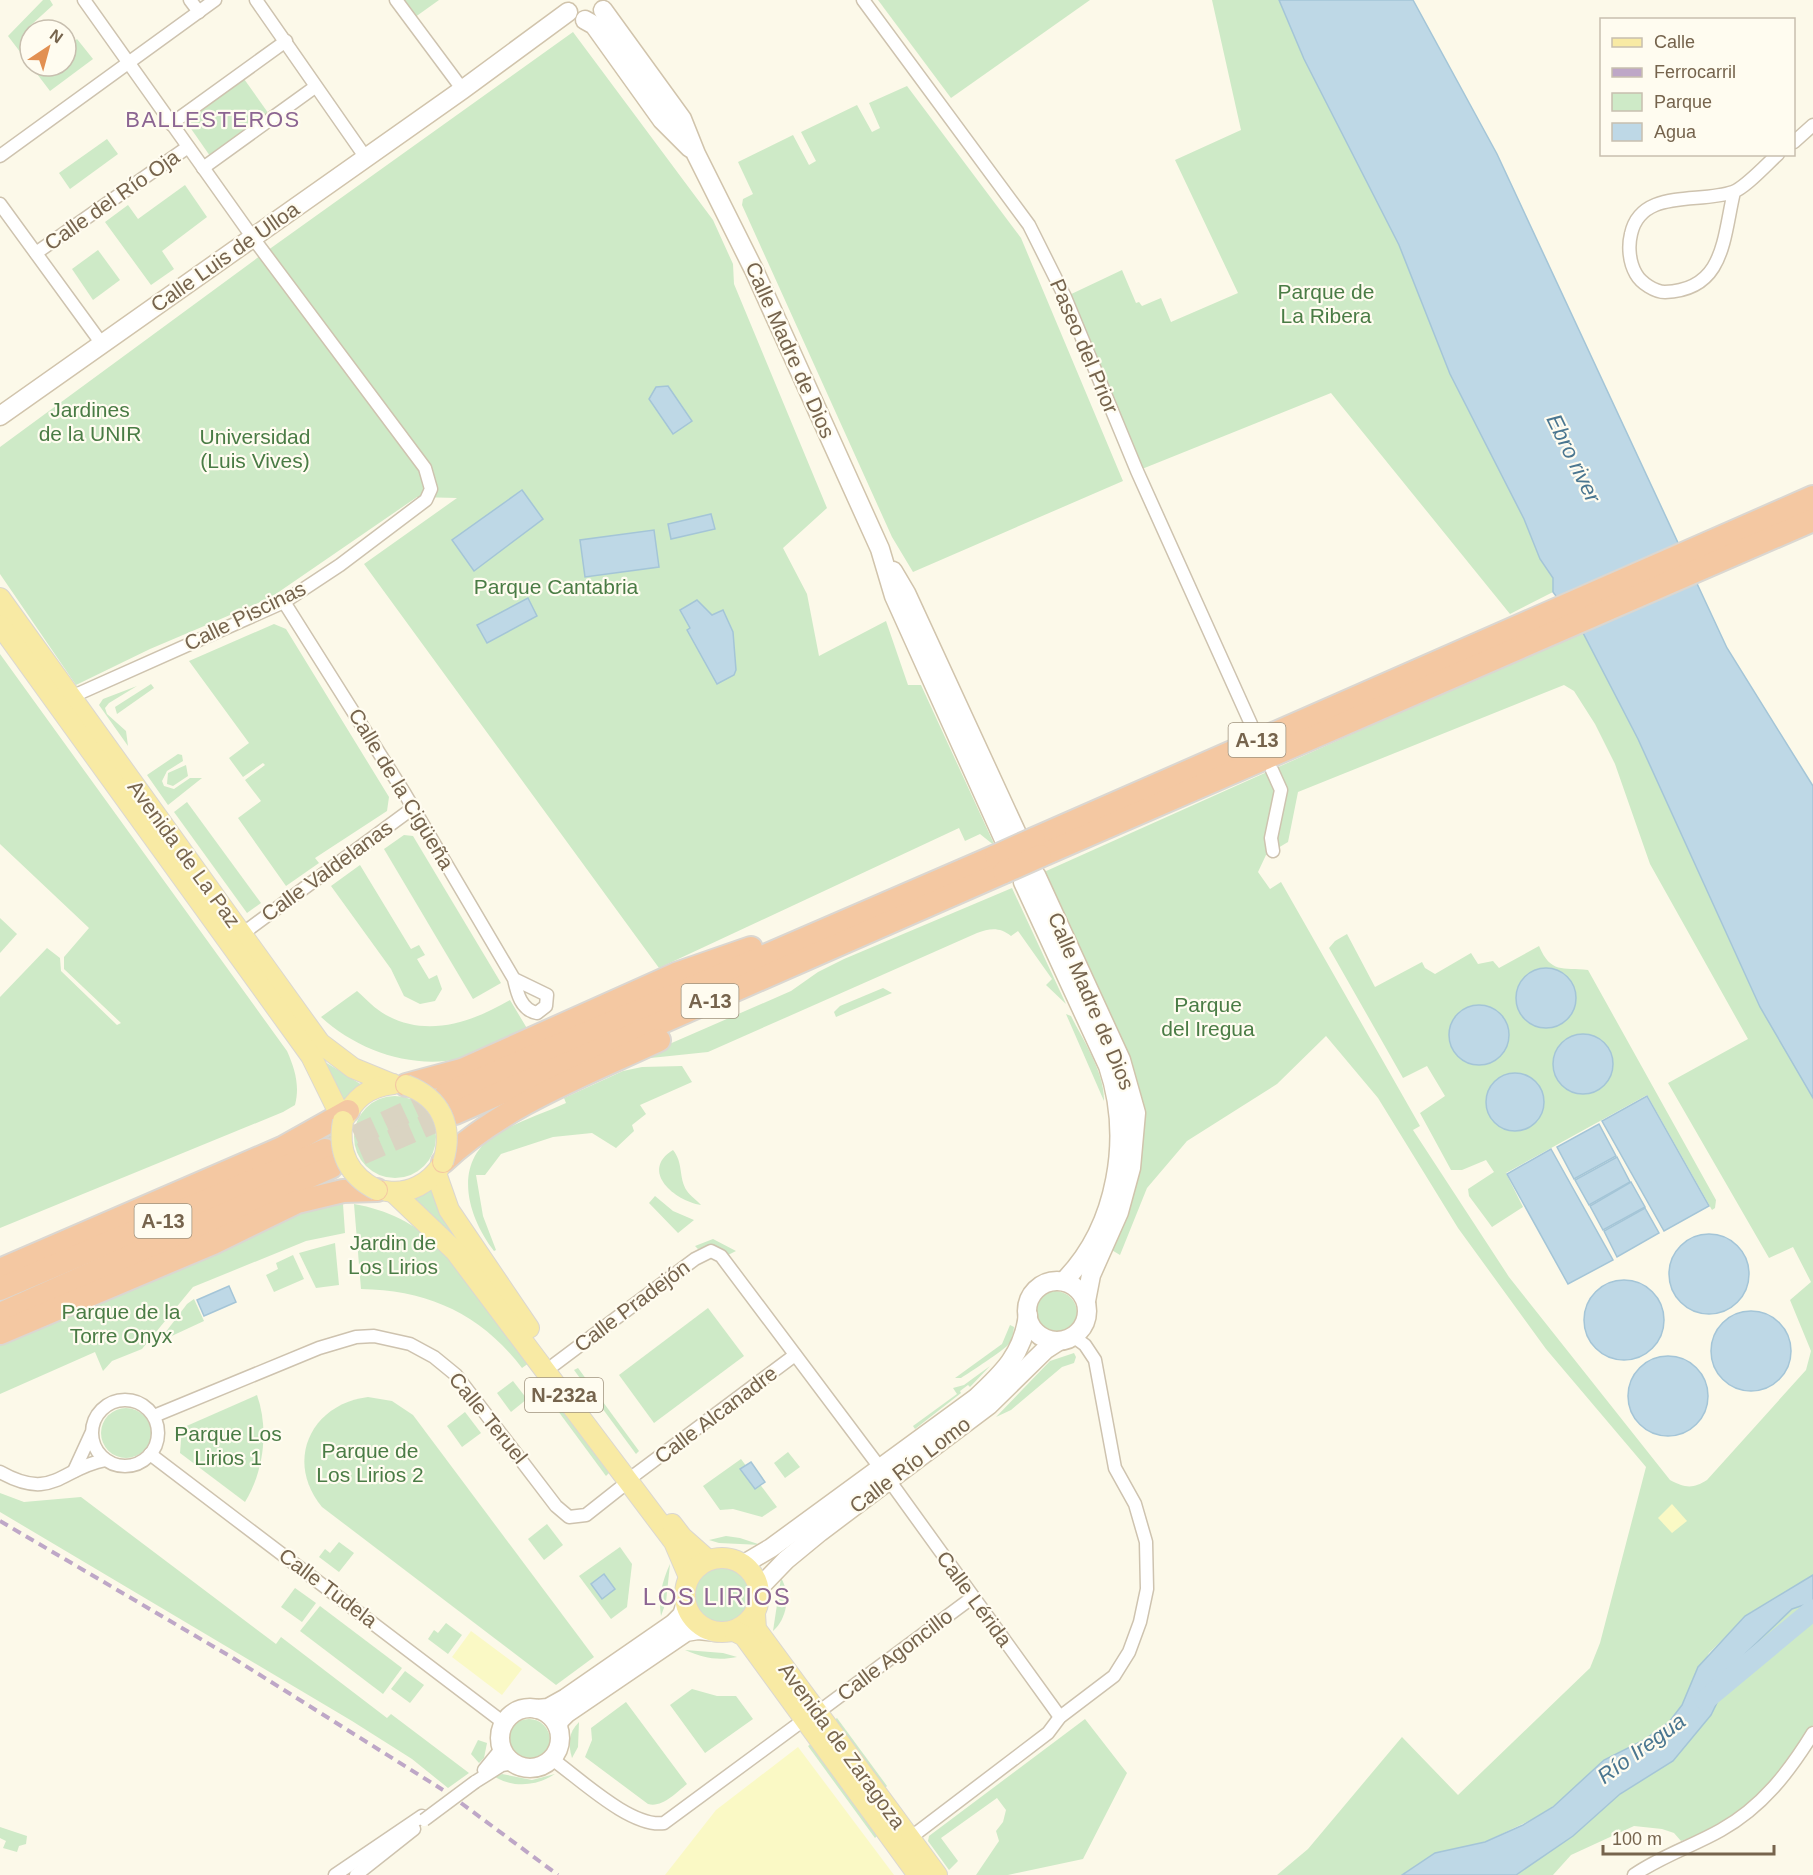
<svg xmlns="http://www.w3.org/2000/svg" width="1813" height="1875" font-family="Helvetica,sans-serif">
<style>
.green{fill:#ceeac7;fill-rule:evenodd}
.sand{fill:#faf9c5}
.water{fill:#bed8e6;stroke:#a4c5d7;stroke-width:1.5}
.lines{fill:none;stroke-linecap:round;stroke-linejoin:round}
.river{stroke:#bed8e6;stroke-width:21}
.highway-tunnel{stroke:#dad4c2;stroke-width:22;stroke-dasharray:22 11;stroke-linecap:butt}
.street-casing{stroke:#cec3af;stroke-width:15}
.secondary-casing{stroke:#d1c4ac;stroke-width:21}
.primary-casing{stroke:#dbd7d1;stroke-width:22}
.highway-casing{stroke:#dbd7d1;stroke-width:26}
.street{stroke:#fff;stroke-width:12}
.secondary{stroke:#fff;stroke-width:18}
.primary{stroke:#f8eaa4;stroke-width:20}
.highway{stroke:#f4c8a2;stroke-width:22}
.rail{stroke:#bea7c7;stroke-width:4;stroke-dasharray:9 6;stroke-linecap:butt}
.street-bridge-casing{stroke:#cec3af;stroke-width:15;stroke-linecap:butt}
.primary-bridge-casing{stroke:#dbd7d1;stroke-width:22;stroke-linecap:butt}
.highway-bridge-casing{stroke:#dbd7d1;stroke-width:26;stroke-linecap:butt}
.street-bridge{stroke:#fff;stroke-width:12}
.primary-bridge{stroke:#f8eaa4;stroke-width:20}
.highway-bridge{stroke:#f4c8a2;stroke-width:22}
.labels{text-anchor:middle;stroke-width:4.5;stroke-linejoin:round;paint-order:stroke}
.shield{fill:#fffcf0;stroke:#9f927e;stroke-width:1.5}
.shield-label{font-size:20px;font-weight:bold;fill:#76644d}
.street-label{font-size:21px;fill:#76644d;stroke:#fffcf0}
.park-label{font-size:21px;fill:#4a7c45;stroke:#fffcf0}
.neighbourhood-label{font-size:22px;letter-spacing:1.5px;fill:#8c6592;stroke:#fffcf0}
.water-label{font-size:22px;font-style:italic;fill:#4a7690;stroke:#fffcf0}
.quarter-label{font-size:24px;letter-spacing:1.5px;fill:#8c6592;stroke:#fffcf0}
</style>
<rect width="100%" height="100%" fill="#fcf9e9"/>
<g class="green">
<path d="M43 0H50L53 5 30 26 33 30H30V65L8 36Z"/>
<path d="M396 0H439L411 20Z"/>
<path d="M878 0H1090L951 98Z"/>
<path d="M1212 0H1279L1304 59 1399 245 1450 374 1524 519 1540 559 1553 578V592L1510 614 1331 393 1137 471 1065 297 1122 270 1136 303 1139 302 1142 306 1161 298 1171 322 1238 293 1175 160 1241 130Z"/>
<path d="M573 32 713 220 733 264 734 284 827 508 783 548 807 594 819 656 886 621 908 685H921L995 846 980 834 965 841 959 828 659 968 364 564 457 498 417 497 270 598 150 649 76 685 0 574V447L264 253Z"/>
<path d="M77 39 93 59 50 91 31 66H66V48Z"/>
<path d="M237 69 276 124 217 166 178 110Z"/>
<path d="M907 86 1021 238 1123 481 913 572 892 537 742 205 743 199 753 194 738 162 793 135 809 165 816 161 801 132 857 105 872 132 880 128 869 103Z"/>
<path d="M107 139 118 154 70 189 59 173Z"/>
<path d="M185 185 207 217 162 251 174 269 151 285 105 222 128 205 138 219Z"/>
<path d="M98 250 120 280 93 300 72 269Z"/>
<path d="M274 624 286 629 389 797 387 811 315 858 319 863 286 886 238 818 261 801 245 780 265 765 263 763 243 777 229 758 249 743 189 661Z"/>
<path d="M1582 631 1638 739 1760 1007 1813 1098V1575L1778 1598 1751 1612 1709 1653 1682 1705 1669 1722 1644 1740 1604 1760 1562 1800 1539 1816 1485 1842 1435 1853 1402 1875H1277L1308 1849 1402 1737 1458 1795 1590 1668 1600 1643 1646 1467 1546 1349 1458 1228 1378 1098 1326 1036 1277 1084 1187 1141 1147 1188 1120 1255 1110 1249 1136 1171 1044 872ZM1564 685 1574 691 1595 724 1615 764 1650 864 1748 1039 1668 1083 1769 1258 1793 1247 1811 1282 1790 1300 1811 1351 1806 1370 1707 1480C1693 1489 1685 1488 1670 1480L1509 1277 1413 1130 1420 1126 1281 882 1270 889 1258 872 1266 855 1288 842 1298 792Z"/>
<path d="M0 654 287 1051C295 1069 300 1086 295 1105L283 1112 0 1228V997L47 948 60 958 61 971 117 1025 121 1023 64 969V957L89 928 0 844Z"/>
<path d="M151 684 154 688 117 714 115 707Z"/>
<path d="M137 686 109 703 105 708 107 714 126 731 128 746 99 705 103 699Z"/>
<path d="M178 754 182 755 183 761 167 771 162 781 164 786 174 789 190 778H202L168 805 147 775Z"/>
<path d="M186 765 188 776 173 786 167 784 168 773Z"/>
<path d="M187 802 261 903 247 913 174 812Z"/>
<path d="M404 835 413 836 501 983 473 999 384 849Z"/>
<path d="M360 865 411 949 419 945 425 955 417 959 429 979 437 975 442 989 435 1001 420 1004 404 996 391 969 331 886Z"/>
<path d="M1012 888 1066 1004 1046 985 1052 979 1018 931 1011 936C1000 927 990 928 977 933L708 1052 641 1059 651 1052 791 991 818 972 844 959Z"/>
<path d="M0 918 17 934 0 953Z"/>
<path d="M1347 934 1375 987 1422 962 1425 968 1435 974 1471 953 1478 964 1493 961 1499 968 1539 946C1551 974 1562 967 1588 970L1716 1200 1715 1208 1712 1210 1647 1095 1506 1173 1523 1207 1492 1227 1469 1196 1468 1189 1494 1172 1486 1160 1462 1170H1451L1420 1113 1445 1096 1427 1066 1403 1078 1329 948 1335 941Z"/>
<path d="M883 988 892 993 836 1017 834 1012 840 1006Z"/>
<path d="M357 991C366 999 375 1009 386 1015 428 1038 472 1022 510 1000L528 1030C506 1039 482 1054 459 1059 410 1069 357 1050 321 1017Z"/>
<path d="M1066 1014 1071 1016C1083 1040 1105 1073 1104 1101Z"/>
<path d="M322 1060 362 1085 343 1102Z"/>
<path d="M682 1066 692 1082 640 1105 646 1114 632 1125 634 1131 616 1148 592 1133 553 1137 501 1154 485 1175H476L483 1216 496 1250 494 1251C467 1216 451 1161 498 1133 519 1121 544 1113 566 1103L564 1098 623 1071 642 1067Z"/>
<circle cx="395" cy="1137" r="41"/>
<path d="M673 1150C684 1164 678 1177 687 1191 690 1196 697 1200 701 1205 675 1201 639 1171 673 1150Z"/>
<path d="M432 1187 457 1235 453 1238 410 1198Z"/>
<path d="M655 1196 673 1211 694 1220 678 1233 649 1203Z"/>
<path d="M343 1204 345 1233 306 1241 193 1287 142 1349 112 1361 103 1371 95 1352 0 1394V1343L296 1214Z"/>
<path d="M354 1204C388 1210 414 1223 440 1247L529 1363 522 1368C481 1314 428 1290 361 1289Z"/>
<path d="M713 1239 736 1251 728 1255 713 1246 698 1249 695 1246Z"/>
<path d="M335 1243 339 1285 316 1288 299 1253Z"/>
<path d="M293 1255 304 1279 274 1292 266 1275 278 1269 276 1263Z"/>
<circle cx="1055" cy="1313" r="22"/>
<path d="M194 1299 204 1321 163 1340 162 1337 187 1304Z"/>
<path d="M708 1308 744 1356 654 1423 619 1375Z"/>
<path d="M1010 1325 1014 1327C1013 1334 1013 1339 1008 1345 1005 1349 969 1373 961 1378H955L1002 1344Z"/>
<path d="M1074 1353 1076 1357 1074 1363 1062 1367 1011 1410 996 1417 1050 1361Z"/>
<path d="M990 1366 970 1387 968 1385 960 1391 961 1393 915 1429 913 1426 957 1394 953 1388 964 1385Z"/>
<path d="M578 1368 639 1451 636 1454 574 1370Z"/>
<path d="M513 1381 527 1399 511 1412 497 1393Z"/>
<path d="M547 1390 609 1473 606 1476 544 1392Z"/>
<path d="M257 1395C269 1429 264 1471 245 1502L180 1453 182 1428Z"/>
<path d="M368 1397 392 1401 413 1415 594 1657 556 1685 322 1507C284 1461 311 1404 368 1397Z"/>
<circle cx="126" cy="1433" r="25"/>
<path d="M465 1412 481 1433 462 1447 447 1426Z"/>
<path d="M788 1452 800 1467 785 1478 774 1463Z"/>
<path d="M741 1459 777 1507 762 1517 733 1509 720 1510 703 1486Z"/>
<path d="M0 1493 24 1502 81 1497 276 1644 281 1637 387 1718 391 1714 469 1773 448 1788 412 1759 352 1721 0 1512Z"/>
<path d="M547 1524 563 1545 544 1560 528 1539Z"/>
<path d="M726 1536 740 1538 761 1545 719 1543 709 1540Z"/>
<path d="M339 1542 354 1553 339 1572 319 1557 325 1549 330 1553Z"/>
<path d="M620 1547 632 1564 627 1607 611 1619 579 1576Z"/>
<path d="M670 1564 666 1602 661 1616C658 1597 662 1582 670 1564Z"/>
<circle cx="721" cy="1597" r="30"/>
<path d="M781 1578C791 1594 787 1619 773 1631Z"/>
<path d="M295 1588 316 1603 302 1622 281 1607Z"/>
<path d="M1813 1602V1725L1765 1790 1715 1829 1681 1841 1674 1833 1662 1829 1634 1826 1571 1855 1553 1875H1516L1573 1836 1620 1794 1673 1761 1711 1715 1733 1670 1746 1653 1792 1609Z"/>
<path d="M320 1606 402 1668 383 1694 300 1631Z"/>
<path d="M446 1623 462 1635 448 1654 428 1639 434 1630 438 1633Z"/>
<path d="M685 1650 723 1653 737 1657C717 1661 704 1658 685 1650Z"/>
<path d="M405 1671 424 1685 410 1703 391 1689Z"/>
<path d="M692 1689 717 1696H736L753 1719 705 1753 670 1705Z"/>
<path d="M626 1702 687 1784C676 1793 662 1808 648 1804L585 1757 592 1740 591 1728Z"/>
<path d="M837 1718 887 1786 884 1789 833 1721Z"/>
<circle cx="529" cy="1740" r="21"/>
<path d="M1085 1719 1127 1773 1083 1859 1008 1875H976L999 1841 996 1831 1003 1822 1006 1810 997 1798 941 1838 958 1861 949 1870 928 1841 929 1836Z"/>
<path d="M579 1722 578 1747 572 1758C568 1744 568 1733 579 1722Z"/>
<path d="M478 1740 487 1743 484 1758 479 1763 471 1754Z"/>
<path d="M811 1744 878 1835 875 1838 808 1746Z"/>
<path d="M502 1774 532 1780 555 1774C537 1786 514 1788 495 1777Z"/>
<path d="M0 1827 27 1836 26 1844 19 1846 17 1852 3 1848 6 1841 0 1838Z"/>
</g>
<g class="sand">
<path d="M1672 1504 1687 1521 1672 1533 1658 1518Z"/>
<path d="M471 1631 522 1669 502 1695 452 1657Z"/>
<path d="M798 1747 894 1875H665L716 1810Z"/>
</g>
<g class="water">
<path d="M1279 0H1413L1497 154 1727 648 1813 786V1098L1760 1007 1638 739 1582 631 1553 592V578L1540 559 1524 519 1450 374 1399 245 1304 59Z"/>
<path d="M668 386 692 421 673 434 649 399 656 387Z"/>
<path d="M522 490 543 519 474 571 452 540Z"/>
<path d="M711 514 715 529 671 539 668 524Z"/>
<path d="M654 530 659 567 585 577 580 540Z"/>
<path d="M528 598 537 616 487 643 477 625Z"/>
<path d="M697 600 712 615 723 610 733 632 736 670 734 675 717 684 687 630 690 628 680 610Z"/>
<circle cx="1546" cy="998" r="30"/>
<circle cx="1479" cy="1035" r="30"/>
<circle cx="1583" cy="1064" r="30"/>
<circle cx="1515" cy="1102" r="29"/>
<path d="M1647 1096 1709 1206 1664 1231 1602 1121Z"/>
<path d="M1599 1124 1616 1156 1574 1179 1557 1147Z"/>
<path d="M1551 1149 1613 1260 1568 1284 1507 1174Z"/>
<path d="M1617 1157 1630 1182 1589 1205 1575 1180Z"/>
<path d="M1631 1182 1645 1207 1603 1230 1590 1206Z"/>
<path d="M1645 1208 1659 1233 1617 1257 1604 1231Z"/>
<circle cx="1709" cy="1274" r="40"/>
<circle cx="1624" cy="1320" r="40"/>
<path d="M229 1286 236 1302 204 1316 197 1300Z"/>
<circle cx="1751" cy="1351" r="40"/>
<circle cx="1668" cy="1396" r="40"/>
<path d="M751 1462 765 1482 755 1489 740 1469Z"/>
<path d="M604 1574 615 1589 602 1599 591 1584Z"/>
<path d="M1813 1575V1602L1792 1609 1746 1653 1733 1670 1711 1715 1673 1761 1620 1794 1573 1836 1516 1875H1402L1435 1853 1485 1842 1523 1825 1553 1807 1604 1760 1644 1740 1669 1722 1682 1705 1698 1667 1745 1616Z"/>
</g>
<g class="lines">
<path class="river" d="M1705 1700 1813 1610"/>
<g class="highway-tunnel">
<path d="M325 1150 446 1094"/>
<path d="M331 1167 455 1113"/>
</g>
<defs>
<g id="street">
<path d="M190 0 199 12"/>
<path d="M256 0 366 158"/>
<path d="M396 0 460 86"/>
<path d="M863 0 1029 225 1065 297 1137 471 1251 724"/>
<path d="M171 124 286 41"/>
<path d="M1794 142 1813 125"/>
<path d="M0 156 215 0"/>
<path d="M203 168 315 87"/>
<path d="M1734 192C1723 238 1725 290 1665 292 1655 292 1641 283 1636 274 1629 262 1628 246 1631 234 1641 188 1699 204 1733 192 1745 188 1767 164 1778 154"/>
<path d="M0 204 102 344"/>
<path d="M36 253 188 147"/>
<path d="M284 602 405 794 514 979C517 993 521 1010 537 1013L546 1006 547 995 514 979"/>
<path d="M71 697 284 602 340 565 426 500 431 489 425 468 253 238 84 0"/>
<path d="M1272 770 1281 790 1271 838 1273 851"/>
<path d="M242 934 413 808"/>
<path d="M555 1364 695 1259 711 1251 721 1256 881 1469"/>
<circle cx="125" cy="1433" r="33"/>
<path d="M154 1416 319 1348 356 1337 374 1336 410 1344 434 1357 456 1375 556 1506 569 1517 586 1515 629 1481"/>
<path d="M150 1454 504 1723"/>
<path d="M74 1471 91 1434"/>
<path d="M0 1472C53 1502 61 1468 105 1460"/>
<path d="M636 1474 795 1355"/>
<path d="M889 1480 1060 1717"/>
<path d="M817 1713 973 1597"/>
<path d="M552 1759C579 1778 631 1828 664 1823L805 1719"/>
<path d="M484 1770 502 1748"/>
<path d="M475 1782 502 1765 514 1763"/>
<path d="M910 1838 1048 1733 1060 1717 1114 1676 1129 1652 1140 1622 1147 1589 1146 1542 1135 1504 1115 1468 1095 1360 1085 1345 1074 1337"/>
<path d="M335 1875 422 1816"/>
<path d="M356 1875 414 1829"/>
<path d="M1634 1875C1661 1856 1693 1846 1721 1830 1762 1807 1789 1772 1813 1733"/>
</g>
<g id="secondary">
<path d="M603 10 682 119 696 154 754 270 880 549 894 596 1005 842"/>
<path d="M585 20 594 25 662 120 690 148"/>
<path d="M0 416 462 90 568 12"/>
<path d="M893 571 906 593 1018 836"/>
<path d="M1036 875 1121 1060 1136 1113 1131 1168 1119 1212 1091 1275 1086 1301"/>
<path d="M1023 882 1108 1066C1132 1137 1118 1226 1064 1281"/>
<circle cx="1057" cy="1311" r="30"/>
<path d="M744 1564 771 1548 976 1398C1003 1373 1023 1354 1028 1315"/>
<path d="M759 1588 786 1560 820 1532 989 1405 1045 1350 1059 1341"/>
<circle cx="530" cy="1738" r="30"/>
<path d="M537 1709 548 1708 566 1698 673 1624 682 1615 686 1603"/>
<path d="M558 1727 559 1721 567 1713 686 1632 698 1630 718 1632"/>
</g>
<g id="primary">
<path d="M0 598 320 1043 353 1068 392 1084"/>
<path d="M0 625 311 1056 343 1121"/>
<path d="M343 1121C354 1099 367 1087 393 1084"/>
<path d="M436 1173 449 1210 529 1328"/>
<path d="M386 1191C409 1195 430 1183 442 1164"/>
<path d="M393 1192 455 1251 674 1542 689 1577"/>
<path d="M672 1524 682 1537 708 1560"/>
<circle cx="722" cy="1595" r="37"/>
<path d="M755 1614 756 1629 937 1875"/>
<path d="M734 1631 744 1636 918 1875"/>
</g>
<g id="highway">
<path d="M1034 839 1813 497"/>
<path d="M1040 856 1813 520"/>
<path d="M406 1085 462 1070 676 974 751 948"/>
<path d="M446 1094 996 856"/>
<path d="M455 1113 1004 872"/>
<path d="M443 1162C501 1106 587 1074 659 1040"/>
<path d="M0 1270 282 1148 348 1111"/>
<path d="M0 1289 325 1150"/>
<path d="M0 1314 331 1167"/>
<path d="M0 1333 213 1243 297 1202 343 1191 377 1190"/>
</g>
</defs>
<use href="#street" class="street-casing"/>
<use href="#secondary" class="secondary-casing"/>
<use href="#primary" class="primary-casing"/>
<use href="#highway" class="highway-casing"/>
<use href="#street" class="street"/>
<use href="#secondary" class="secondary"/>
<use href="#primary" class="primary"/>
<use href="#highway" class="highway"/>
<g class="rail">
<path d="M0 1521 233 1658 443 1790"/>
<path d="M461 1803 558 1875"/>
</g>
<defs>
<path id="street-bridge" d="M424 1820 475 1782"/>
<g id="primary-bridge">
<path d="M406 1085C441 1098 454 1126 443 1162"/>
<path d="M343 1121C337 1153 349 1176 377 1190"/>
</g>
<g id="highway-bridge">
<path d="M996 856 1034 839"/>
<path d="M1004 872 1040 856"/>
</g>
</defs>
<use href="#street-bridge" class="street-bridge-casing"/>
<use href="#primary-bridge" class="primary-bridge-casing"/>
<use href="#highway-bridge" class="highway-bridge-casing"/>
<use href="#street-bridge" class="street-bridge"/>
<use href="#primary-bridge" class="primary-bridge"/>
<use href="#highway-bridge" class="highway-bridge"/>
</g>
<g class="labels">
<g class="shield">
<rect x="1228.5" y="723" width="57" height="34" rx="4.5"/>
<rect x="681.5" y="984" width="57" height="34" rx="4.5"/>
<rect x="134.5" y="1204" width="57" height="34" rx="4.5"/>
<rect x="525" y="1378" width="78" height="34" rx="4.5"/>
</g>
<g class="shield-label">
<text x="1257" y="747">A-13</text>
<text x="710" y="1008">A-13</text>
<text x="163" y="1228">A-13</text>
<text x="564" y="1402">N-232a</text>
</g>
<g class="street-label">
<text transform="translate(112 200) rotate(-35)" y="7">Calle del Río Oja</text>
<text transform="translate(225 257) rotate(-35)" y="7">Calle Luis de Ulloa</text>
<text transform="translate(1084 346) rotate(67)" y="7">Paseo del Prior</text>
<text transform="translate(790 350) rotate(66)" y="7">Calle Madre de Dios</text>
<text transform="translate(245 616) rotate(-26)" y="7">Calle Piscinas</text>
<text transform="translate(401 789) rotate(59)" y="7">Calle de la Cigüeña</text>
<text transform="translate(184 854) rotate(54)" y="7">Avenida de La Paz</text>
<text transform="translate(327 871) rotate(-36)" y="7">Calle Valdelanas</text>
<text transform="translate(1091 1001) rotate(67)" y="7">Calle Madre de Dios</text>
<text transform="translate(632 1306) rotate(-37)" y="7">Calle Pradejón</text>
<text transform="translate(716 1415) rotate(-37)" y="7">Calle Alcanadre</text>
<text transform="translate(488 1418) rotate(51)" y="7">Calle Teruel</text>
<text transform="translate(910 1465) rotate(-37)" y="7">Calle Río Lomo</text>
<text transform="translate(328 1588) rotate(37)" y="7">Calle Tudela</text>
<text transform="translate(974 1599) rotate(54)" y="7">Calle Lérida</text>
<text transform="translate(895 1655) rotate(-37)" y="7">Calle Agoncillo</text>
<text transform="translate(842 1746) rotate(54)" y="7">Avenida de Zaragoza</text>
</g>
<g class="park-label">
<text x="1326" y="299">Parque de<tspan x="1326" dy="24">La Ribera</tspan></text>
<text x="90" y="417">Jardines<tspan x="90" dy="24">de la UNIR</tspan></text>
<text x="255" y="444">Universidad<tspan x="255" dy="24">(Luis Vives)</tspan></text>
<text x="556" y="594">Parque Cantabria</text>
<text x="1208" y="1012">Parque<tspan x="1208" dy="24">del Iregua</tspan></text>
<text x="393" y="1250">Jardin de<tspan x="393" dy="24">Los Lirios</tspan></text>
<text x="121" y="1319">Parque de la<tspan x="121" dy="24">Torre Onyx</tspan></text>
<text x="228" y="1441">Parque Los<tspan x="228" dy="24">Lirios 1</tspan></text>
<text x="370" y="1458">Parque de<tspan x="370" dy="24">Los Lirios 2</tspan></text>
</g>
<g class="neighbourhood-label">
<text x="213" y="127">BALLESTEROS</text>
</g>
<g class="water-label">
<text transform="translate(1574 458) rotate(64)" y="8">Ebro river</text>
<text transform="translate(1641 1748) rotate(-36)" y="8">Río Iregua</text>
</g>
<g class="quarter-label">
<text x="717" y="1605">LOS LIRIOS</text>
</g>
</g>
<rect x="1600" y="18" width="195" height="138" fill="#fffcf0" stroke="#c8bfaf" stroke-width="1.5"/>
<rect x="1612" y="38" width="30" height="9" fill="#f8eaa4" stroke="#c8bfaf" stroke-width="1.5"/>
<text x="1654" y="48" font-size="18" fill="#76644d">Calle</text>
<rect x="1612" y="68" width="30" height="9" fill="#bea7c7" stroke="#c8bfaf" stroke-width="1.5"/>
<text x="1654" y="78" font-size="18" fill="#76644d">Ferrocarril</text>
<rect x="1612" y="93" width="30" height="18" fill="#ceeac7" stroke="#c8bfaf" stroke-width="1.5"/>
<text x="1654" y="108" font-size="18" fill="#76644d">Parque</text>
<rect x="1612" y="123" width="30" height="18" fill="#bed8e6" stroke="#c8bfaf" stroke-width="1.5"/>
<text x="1654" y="138" font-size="18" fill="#76644d">Agua</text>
<g transform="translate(48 48) rotate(36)"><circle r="28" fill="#fffcf0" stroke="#c8bfaf" stroke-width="1.5"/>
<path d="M0-4.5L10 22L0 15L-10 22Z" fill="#e29052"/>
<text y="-9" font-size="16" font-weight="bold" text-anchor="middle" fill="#76644d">N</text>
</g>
<path d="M1603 1845v9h171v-9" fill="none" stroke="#76644d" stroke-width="3"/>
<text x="1612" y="1845" font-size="18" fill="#76644d" stroke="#fffcf0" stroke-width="4.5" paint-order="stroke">100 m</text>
</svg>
